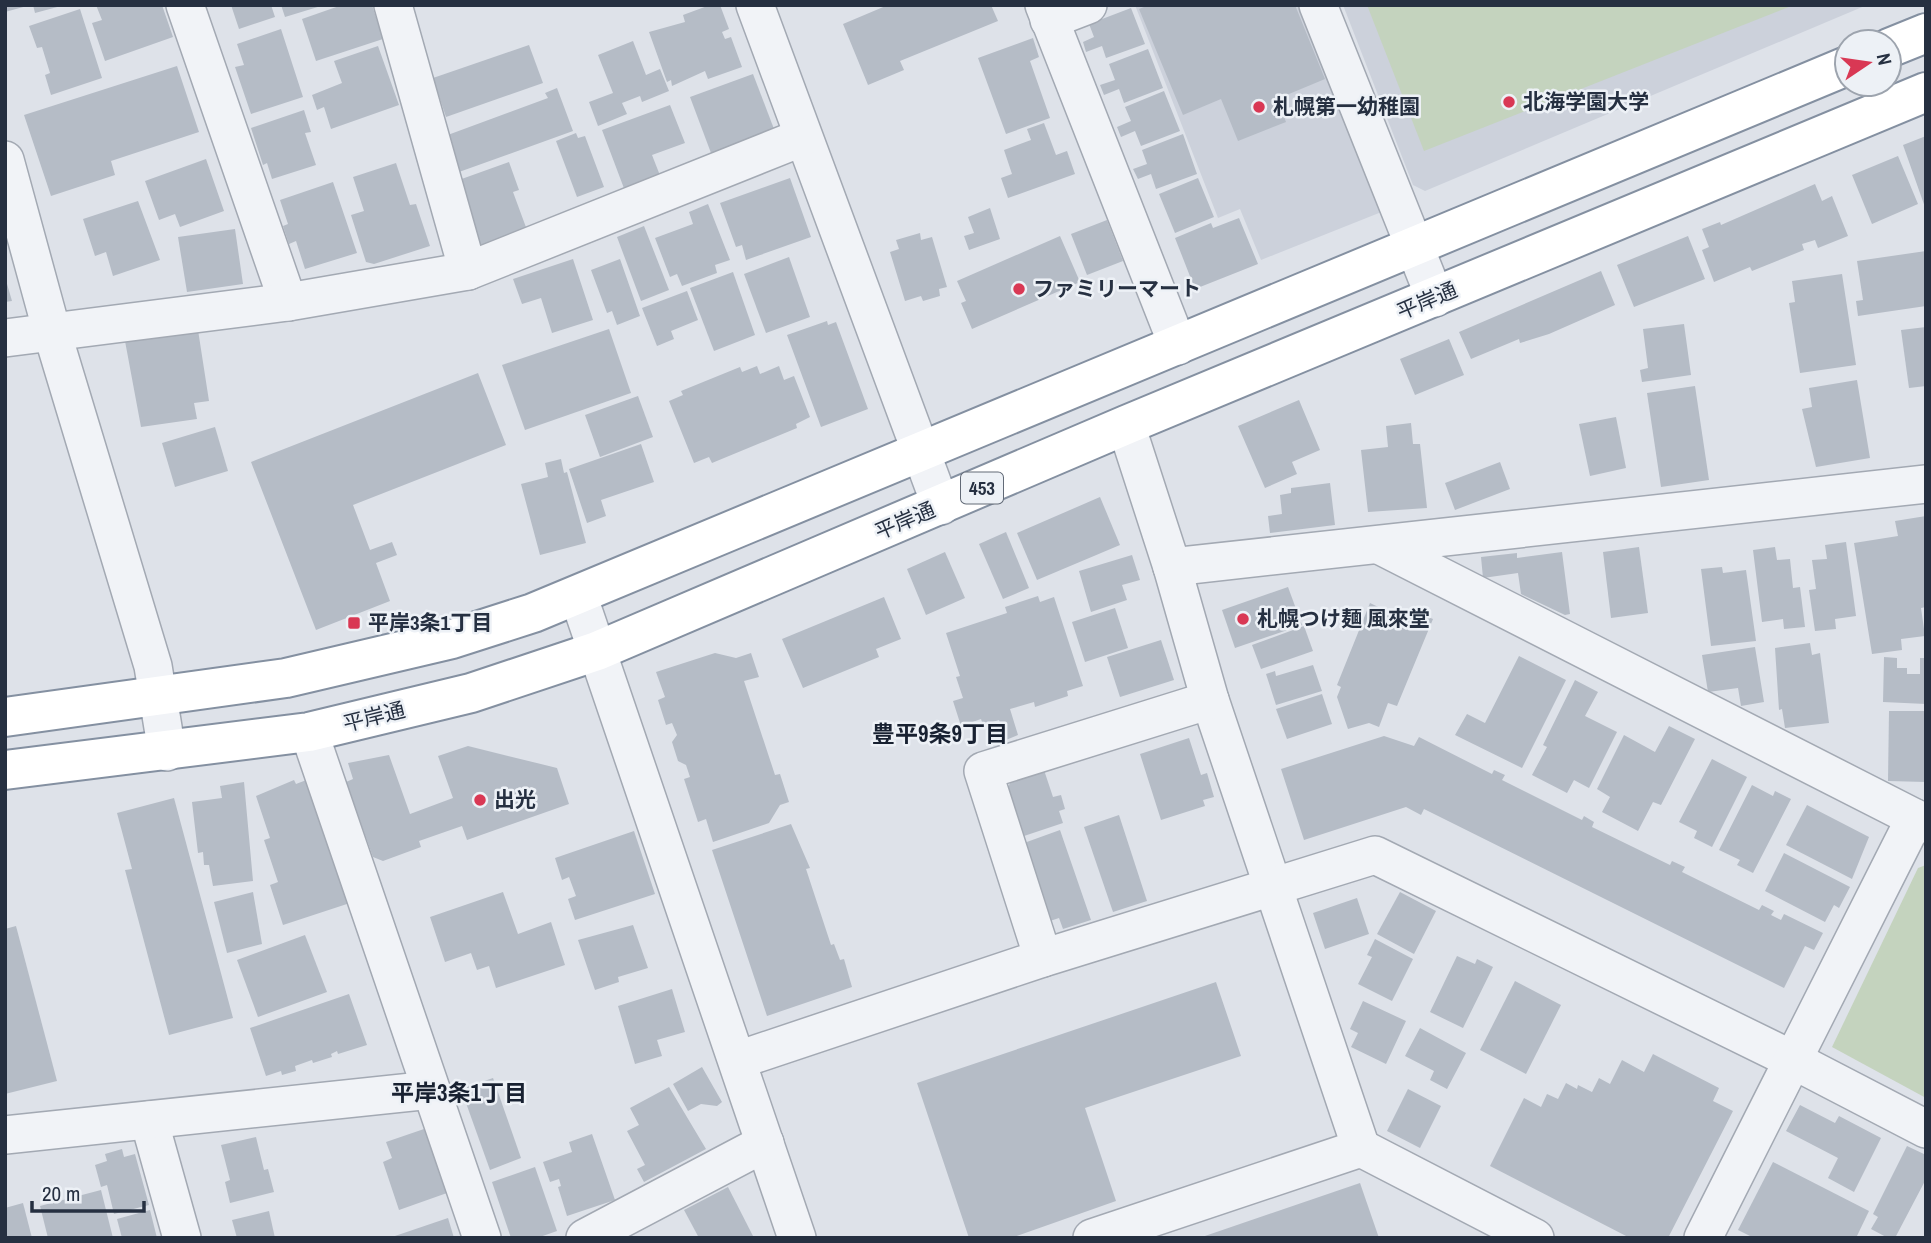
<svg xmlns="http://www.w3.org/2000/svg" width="1931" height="1243" font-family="'Archivo Narrow','Noto Sans JP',sans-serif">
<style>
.built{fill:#ccd1db}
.green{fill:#c4d3be}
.building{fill:#b5bcc6}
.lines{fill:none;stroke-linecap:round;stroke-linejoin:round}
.minor-casing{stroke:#a3a9b3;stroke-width:40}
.highway-casing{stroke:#8490a1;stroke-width:42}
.minor{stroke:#f1f3f7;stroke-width:37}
.highway{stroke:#fff;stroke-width:38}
.poi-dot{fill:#d93854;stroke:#edf1f6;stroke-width:2.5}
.labels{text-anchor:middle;stroke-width:5;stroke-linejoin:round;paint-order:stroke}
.shield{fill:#edf1f6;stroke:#626a77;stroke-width:2}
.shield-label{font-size:19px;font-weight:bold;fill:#263041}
.poi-label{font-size:21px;font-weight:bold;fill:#263041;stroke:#edf1f6;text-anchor:start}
.street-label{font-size:21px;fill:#263041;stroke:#edf1f6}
.neighbourhood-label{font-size:23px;font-weight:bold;fill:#182131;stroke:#edf1f6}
</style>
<rect width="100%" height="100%" fill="#dee2e9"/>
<g class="built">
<path d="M1135 5H1304L1384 211 1261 260 1240 209 1218 218Z"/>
<path d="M1343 5H1867L1425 191 1413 185Z"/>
</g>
<g class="green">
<path d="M1367 5H1794L1424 151Z"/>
<path d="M1926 865V1098L1832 1047 1918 868Z"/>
</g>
<g class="building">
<path d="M5 5H26L27 6 5 12Z"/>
<path d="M33 5H61V6L35 13Z"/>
<path d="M96 5H162L173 37 105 61 92 23 102 20Z"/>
<path d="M231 5H271L275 17 239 29Z"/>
<path d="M281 5H321V6L285 17Z"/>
<path d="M342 5H372L383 39 316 61 302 19Z"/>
<path d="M710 5H720L729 29 722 32 725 39 731 37 742 67 708 79 705 71 672 86 671 80 667 82 649 32 685 22 683 15Z"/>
<path d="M888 5H991L998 21 900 61 904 70 868 85 843 24Z"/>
<path d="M1149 5H1295L1325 79 1277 99 1286 122 1238 141 1221 99 1183 115 1139 9Z"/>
<path d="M1131 8 1145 44 1106 58 1102 46 1086 52 1083 42 1094 37 1089 24Z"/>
<path d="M80 9 102 78 51 95 45 75 50 73 42 47 37 48 29 26Z"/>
<path d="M281 29 303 97 251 114 235 67 244 65 237 44Z"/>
<path d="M1033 38 1039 57 1030 61 1050 118 1006 134 978 58Z"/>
<path d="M633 41 646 75 660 69 669 91 642 102 640 96 622 103 627 114 598 126 589 102 613 93 598 55Z"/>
<path d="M529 45 543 83 446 117 433 78Z"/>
<path d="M378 46 399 105 331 129 324 107 317 110 312 95 342 83 334 61Z"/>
<path d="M1148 49 1163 88 1124 103 1119 89 1104 95 1100 85 1115 80 1109 64Z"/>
<path d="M177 66 199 132 111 161 115 175 51 196 24 115Z"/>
<path d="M753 74 774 129 711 153 690 97Z"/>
<path d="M557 88 573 131 459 172 445 136 548 98 545 93Z"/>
<path d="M1164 91 1180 131 1141 146 1135 131 1121 137 1117 127 1131 121 1125 107Z"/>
<path d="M670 105 685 143 652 155 661 178 625 191 602 130Z"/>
<path d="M304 110 311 132 305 133 316 165 272 179 267 163 263 165 251 128Z"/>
<path d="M1044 123 1056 155 1067 151 1075 174 1008 198 1001 178 1012 174 1004 150 1031 140 1027 129Z"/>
<path d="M576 133 578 138 585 136 604 187 577 197 556 141Z"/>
<path d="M1183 134 1197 174 1156 189 1151 174 1138 179 1133 169 1147 164 1142 150Z"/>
<path d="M1926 136V210L1903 145Z"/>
<path d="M1898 156 1918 204 1872 224 1852 175Z"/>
<path d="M206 159 224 211 180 227 175 214 159 220 145 181Z"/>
<path d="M509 162 519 190 513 192 527 230 480 247 456 181Z"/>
<path d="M396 163 410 205 416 204 430 246 374 264 366 262 351 215 364 211 353 177Z"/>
<path d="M790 178 811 237 746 260 742 245 736 247 720 203Z"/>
<path d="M1198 178 1214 217 1175 233 1159 194Z"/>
<path d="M333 182 357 253 305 269 296 241 289 244 283 226 288 224 280 200Z"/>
<path d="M1815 184 1822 201 1832 196 1848 236 1818 248 1815 240 1802 244 1804 250 1752 271 1750 267 1714 282 1702 250 1709 247 1702 229 1720 222 1721 225Z"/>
<path d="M138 201 160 260 113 276 106 252 95 256 83 219Z"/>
<path d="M708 204 730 260 715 265 717 273 682 286 677 274 670 277 655 238 693 224 689 212Z"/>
<path d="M990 208 1000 239 969 250 964 236 974 233 968 217Z"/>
<path d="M1239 218 1258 264 1195 289 1175 238 1211 223 1213 228Z"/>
<path d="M1107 220 1123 261 1087 275 1071 234Z"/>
<path d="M644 226 669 290 641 301 617 237Z"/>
<path d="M235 229 243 284 187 292 178 237Z"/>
<path d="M920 233 921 240 932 237 947 287 939 289 940 296 923 301 921 296 905 301 890 252 899 249 896 240Z"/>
<path d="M1060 236 1080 282 972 329 961 303 966 301 957 281Z"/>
<path d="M1688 236 1705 279 1634 307 1617 265Z"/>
<path d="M1926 251V306L1858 316 1856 301 1863 300 1857 261Z"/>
<path d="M789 257 810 317 766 333 744 274Z"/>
<path d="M573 259 593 320 552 333 541 298 522 304 513 279Z"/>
<path d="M620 259 640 316 617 325 612 311 607 313 591 270Z"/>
<path d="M1601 271 1615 305 1549 334 1520 343 1519 339 1471 359 1459 332Z"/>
<path d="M733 272 755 335 714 351 690 288Z"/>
<path d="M1842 274 1856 365 1800 373 1789 303 1795 302 1792 281Z"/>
<path d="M5 277 12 301 5 302Z"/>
<path d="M687 291 698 320 671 331 674 339 657 346 642 308Z"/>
<path d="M827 321 828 325 836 322 868 409 821 427 787 335Z"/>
<path d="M1684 324 1691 375 1642 382 1640 370 1648 368 1643 329Z"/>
<path d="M1926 327V386L1909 388 1901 330Z"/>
<path d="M609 329 631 393 525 430 502 365Z"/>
<path d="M198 330 209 401 194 403 197 419 141 427 125 341Z"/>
<path d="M1449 339 1464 375 1415 395 1400 359Z"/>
<path d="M757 366 760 374 779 366 784 380 794 376 810 417 796 424 797 428 712 463 709 457 694 463 669 401 683 395 681 391 740 367 742 372Z"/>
<path d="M478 373 506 445 353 505 370 550 392 542 397 555 376 563 390 601 316 630 251 462Z"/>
<path d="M1857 380 1870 458 1816 467 1802 409 1812 407 1809 388Z"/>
<path d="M1695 386 1709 480 1661 487 1647 393Z"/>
<path d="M638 396 653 437 600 457 585 415Z"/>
<path d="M1299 400 1320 450 1292 462 1297 474 1265 488 1238 426Z"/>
<path d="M1616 417 1626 468 1590 476 1579 424Z"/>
<path d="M1411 423 1413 444H1420L1427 508 1368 512 1361 450 1388 447 1386 426Z"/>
<path d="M215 427 228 471 175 487 162 443Z"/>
<path d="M641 444 654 482 601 500 606 516 587 523 569 469Z"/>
<path d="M561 459 564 473 567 472 586 543 540 555 521 484 548 477 545 463Z"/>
<path d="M1500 462 1510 489 1455 510 1445 483Z"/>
<path d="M1330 483 1335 525 1270 533 1268 516 1282 514 1280 495 1291 493V488Z"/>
<path d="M1100 497 1120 545 1037 580 1017 533Z"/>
<path d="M1926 516V607L1921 608 1925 636 1901 639 1902 650 1872 654 1854 543 1898 536 1895 521Z"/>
<path d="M1006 532 1029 588 1003 599 979 544Z"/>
<path d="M1846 542 1856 616 1835 619 1836 629 1815 631 1809 590 1816 589 1812 560 1827 559 1825 545Z"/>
<path d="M1639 547 1648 613 1611 618 1603 552Z"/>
<path d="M1775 547 1777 560 1790 559 1793 588 1800 587 1805 627 1784 629 1783 619 1762 622 1753 550Z"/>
<path d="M945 552 965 598 926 615 907 569Z"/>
<path d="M1562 552 1570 614 1565 615 1521 594 1518 573 1483 578 1481 557 1517 553V558Z"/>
<path d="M1132 555 1140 580 1122 585 1127 600 1091 612 1079 571Z"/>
<path d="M1722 567 1723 573 1746 570 1756 641 1711 646 1701 569Z"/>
<path d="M1288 587 1302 625 1235 648 1222 610Z"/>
<path d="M1038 596 1040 602 1054 597 1083 686 1067 691 1068 696 1035 707 1034 702 1010 709 1018 735 1006 740 999 720 983 725 981 719 961 726 953 701 963 698 956 677 960 676 946 633 1007 613 1005 607Z"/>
<path d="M884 597 901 639 876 649 879 657 803 688 782 639Z"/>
<path d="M1370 603 1405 620 1409 609 1433 619 1397 706 1388 703 1379 727 1369 723 1348 729 1337 697 1341 687 1337 685Z"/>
<path d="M1115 608 1128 648 1085 662 1072 622Z"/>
<path d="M1304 626 1313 651 1261 669 1252 645Z"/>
<path d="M1161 640 1174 680 1120 697 1107 657Z"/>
<path d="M1810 643 1812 655 1820 653 1829 723 1785 728 1782 709 1779 710 1775 648Z"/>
<path d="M1755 647 1764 702 1741 706 1738 688 1708 692 1702 655Z"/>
<path d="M715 653 736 658 751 653 759 677 744 681 775 775 780 774 789 802 780 805 769 823 713 842 706 819 698 822 684 779 690 777 686 765 678 761 672 742 677 735 672 723 666 725 658 700 665 697 656 672Z"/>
<path d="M1519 656 1566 680 1522 768 1455 735 1467 714 1485 723Z"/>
<path d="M1884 657 1897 658V668H1907V674H1920V658H1926V704L1883 702Z"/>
<path d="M1313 665 1322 691 1276 705 1266 674 1275 671 1276 676Z"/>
<path d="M1575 680 1598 692 1585 716 1617 732 1589 788 1574 780 1567 793 1532 775 1547 747 1543 745Z"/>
<path d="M1322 694 1332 724 1287 739 1276 709Z"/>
<path d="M1889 711H1926V782L1888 781Z"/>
<path d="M1669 726 1695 739 1661 805 1653 802 1638 831 1602 812 1610 797 1597 789 1624 735 1655 752Z"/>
<path d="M1384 736 1414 746 1419 737 1492 774 1494 770 1505 775 1502 780 1582 820 1584 816 1594 822 1592 827 1670 865 1672 861 1685 867 1682 872 1759 910 1762 905 1774 911 1771 915 1781 920 1784 914 1823 933 1814 950 1805 946 1784 988 1424 809 1421 815 1406 807 1304 840 1281 769Z"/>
<path d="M1189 738 1201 775 1207 773 1214 797 1203 800 1205 806 1161 820 1140 754Z"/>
<path d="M468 746 557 768 569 804 467 840 462 826 419 841 421 847 383 861 373 857 346 782 353 779 348 763 389 755 410 814 453 798 438 756Z"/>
<path d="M1712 759 1747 777 1712 847 1694 838 1697 831 1679 822Z"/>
<path d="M1044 770 1053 797 1061 795 1065 809 1059 811 1063 823 1024 836 1008 788 1011 780Z"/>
<path d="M309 779 350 903 283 925 270 885 278 882 264 840 270 838 256 796 294 780 296 784Z"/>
<path d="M244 782 253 881 213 886 209 865H204L203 852 198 853 192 802 222 798 220 786Z"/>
<path d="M1752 785 1773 796 1775 791 1791 799 1753 873 1737 865 1740 860 1719 850Z"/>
<path d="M174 798 233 1018 169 1035 125 870 132 869 117 813Z"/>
<path d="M1807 805 1869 837 1852 879 1786 845Z"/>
<path d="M1119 815 1147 901 1113 912 1084 827Z"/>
<path d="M791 824 810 868 806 869 831 945 834 944 840 960 844 959 852 987 767 1016 712 850Z"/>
<path d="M1060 830 1091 920 1063 929 1059 918 1050 921 1024 843Z"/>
<path d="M634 831 655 894 575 920 568 899 576 896 569 877 562 880 555 858Z"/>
<path d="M1784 853 1850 887 1839 908 1834 905 1825 922 1765 891Z"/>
<path d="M253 892 262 944 227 953 214 902Z"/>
<path d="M503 892 518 934 551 922 565 965 496 988 489 966 477 970 471 953 445 962 430 917Z"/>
<path d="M1400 892 1436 911 1414 954 1377 934Z"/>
<path d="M1357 898 1369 934 1325 949 1313 913Z"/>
<path d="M633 925 648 968 618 977 619 982 595 990 578 940Z"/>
<path d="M16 926 57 1081 5 1094V929Z"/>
<path d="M305 935 327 992 258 1017 237 960Z"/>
<path d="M1375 939 1413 959 1392 1001 1358 984 1372 957 1367 955Z"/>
<path d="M1457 956 1475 964 1477 959 1493 967 1463 1028 1430 1012Z"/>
<path d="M1515 981 1561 1005 1526 1074 1480 1050Z"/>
<path d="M1216 982 1241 1056 1085 1108 1116 1201 1011 1238H969L917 1083Z"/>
<path d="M672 989 685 1032 657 1040 662 1056 635 1064 618 1006Z"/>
<path d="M349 994 367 1045 338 1054 337 1051 331 1054 332 1057 313 1063 312 1060 295 1066 296 1071 282 1075 281 1071 266 1076 250 1028Z"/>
<path d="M1363 1001 1406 1021 1386 1064 1351 1047 1358 1033 1350 1029Z"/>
<path d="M1420 1028 1466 1053 1447 1089 1430 1080 1434 1071 1405 1056Z"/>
<path d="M1653 1054 1719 1088 1713 1101 1733 1111 1668 1238H1630L1490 1166 1524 1098 1541 1107 1547 1094 1558 1099 1566 1083 1577 1089 1578 1085 1592 1092 1599 1078 1610 1084 1622 1060 1644 1072Z"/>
<path d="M702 1067 722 1102 717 1106 701 1104 688 1111 673 1084Z"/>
<path d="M493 1078 521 1158 490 1170 461 1089Z"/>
<path d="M669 1087 706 1149 644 1182 637 1169 645 1165 627 1131 639 1125 630 1108Z"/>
<path d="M1408 1089 1441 1106 1420 1148 1387 1131Z"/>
<path d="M1800 1105 1835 1123 1839 1116 1881 1138 1854 1192 1828 1178 1838 1158 1786 1131Z"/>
<path d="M424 1129 447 1193 399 1210 383 1162 392 1158 386 1142Z"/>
<path d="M592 1134 615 1200 567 1216 558 1187 561 1186 559 1179 550 1182 543 1162 572 1152 569 1142Z"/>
<path d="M256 1137 264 1170 268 1169 274 1192 230 1203 225 1182 230 1180 221 1145Z"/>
<path d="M1907 1146 1926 1155V1179L1895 1238H1888L1871 1229 1878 1217 1873 1214Z"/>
<path d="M122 1149 124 1157 135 1154 149 1205 114 1214 107 1185 101 1187 95 1165 107 1161 105 1154Z"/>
<path d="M1773 1162 1869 1211 1856 1238H1754L1738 1230Z"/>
<path d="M535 1167 557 1231 537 1238H511L492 1182Z"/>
<path d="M1360 1183 1379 1238H1202V1237Z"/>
<path d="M728 1187 754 1238H699L684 1210Z"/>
<path d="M101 1190 113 1238H48L40 1206Z"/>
<path d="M23 1203 32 1238H5V1208Z"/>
<path d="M150 1210 157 1238H122L117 1219Z"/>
<path d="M269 1211 275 1238H237L232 1220Z"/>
<path d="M448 1218 454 1238H392V1237Z"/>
</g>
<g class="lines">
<defs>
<g id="minor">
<path d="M185 5 288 302"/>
<path d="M393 5 468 271"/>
<path d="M755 5 941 506"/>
<path d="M1044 5 1178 346"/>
<path d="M1318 5 1435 298"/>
<path d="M1049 20 1088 5"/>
<path d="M5 160 52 332 153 666 167 752"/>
<path d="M5 338 288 302 468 271 803 137"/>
<path d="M1126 425 1172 567 1926 484"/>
<path d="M1381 546 1915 818"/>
<path d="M1172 567 1210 700 1361 1148"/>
<path d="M578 595 797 1238"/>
<path d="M309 732 482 1238"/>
<path d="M1043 958 983 771 1210 700"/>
<path d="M738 1060 1043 958 1375 855 1793 1060 1926 1129"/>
<path d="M149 1120 182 1238"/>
<path d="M5 1135 431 1090"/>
<path d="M585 1238 765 1143"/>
<path d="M1092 1238 1361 1148 1535 1238"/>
<path d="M1703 1238 1915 818 1926 824"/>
</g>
<g id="highway">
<path d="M1889 48 1926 33"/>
<path d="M5 717 286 678 452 639 533 613 1847 66"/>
<path d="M5 770 309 732 471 693 597 651 1126 425 1926 92"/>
</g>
</defs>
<use href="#minor" class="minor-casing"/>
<use href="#highway" class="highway-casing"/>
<use href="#minor" class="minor"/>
<use href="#highway" class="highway"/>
</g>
<g class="poi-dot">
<circle cx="1509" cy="102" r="7"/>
<circle cx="1259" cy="107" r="7"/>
<circle cx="1019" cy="289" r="7"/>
<circle cx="1243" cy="619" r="7"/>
<rect x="347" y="616" width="14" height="14" rx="3.5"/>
<circle cx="480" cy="800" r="7"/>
</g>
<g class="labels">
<rect class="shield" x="961" y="472.5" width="42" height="31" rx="5"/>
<g class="shield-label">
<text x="982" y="495">453</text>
</g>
<g class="poi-label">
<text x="1523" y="109">北海学園大学</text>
<text x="1273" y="114">札幌第一幼稚園</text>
<text x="1033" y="296">ファミリーマート</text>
<text x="1257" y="626">札幌つけ麺 風來堂</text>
<text x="368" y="630">平岸3条1丁目</text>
<text x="494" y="807">出光</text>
</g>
<g class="street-label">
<text transform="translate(1427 301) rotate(-23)" y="7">平岸通</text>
<text transform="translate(905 521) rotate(-23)" y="7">平岸通</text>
<text transform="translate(374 717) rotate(-14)" y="7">平岸通</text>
</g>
<g class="neighbourhood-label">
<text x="940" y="742">豊平9条9丁目</text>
<text x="459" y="1101">平岸3条1丁目</text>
</g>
</g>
<rect width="1931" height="1243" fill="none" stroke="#263041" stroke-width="14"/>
<g transform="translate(1868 63) rotate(77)"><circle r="33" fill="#edf1f6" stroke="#9da4ae" stroke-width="2"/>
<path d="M0-5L12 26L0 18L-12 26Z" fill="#d93854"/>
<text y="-10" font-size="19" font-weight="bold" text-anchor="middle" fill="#263041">N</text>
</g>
<path d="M32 1201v10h112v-10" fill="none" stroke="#263041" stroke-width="3.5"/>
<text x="42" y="1201" font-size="21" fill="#263041" stroke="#edf1f6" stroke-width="5" paint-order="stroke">20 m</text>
</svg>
